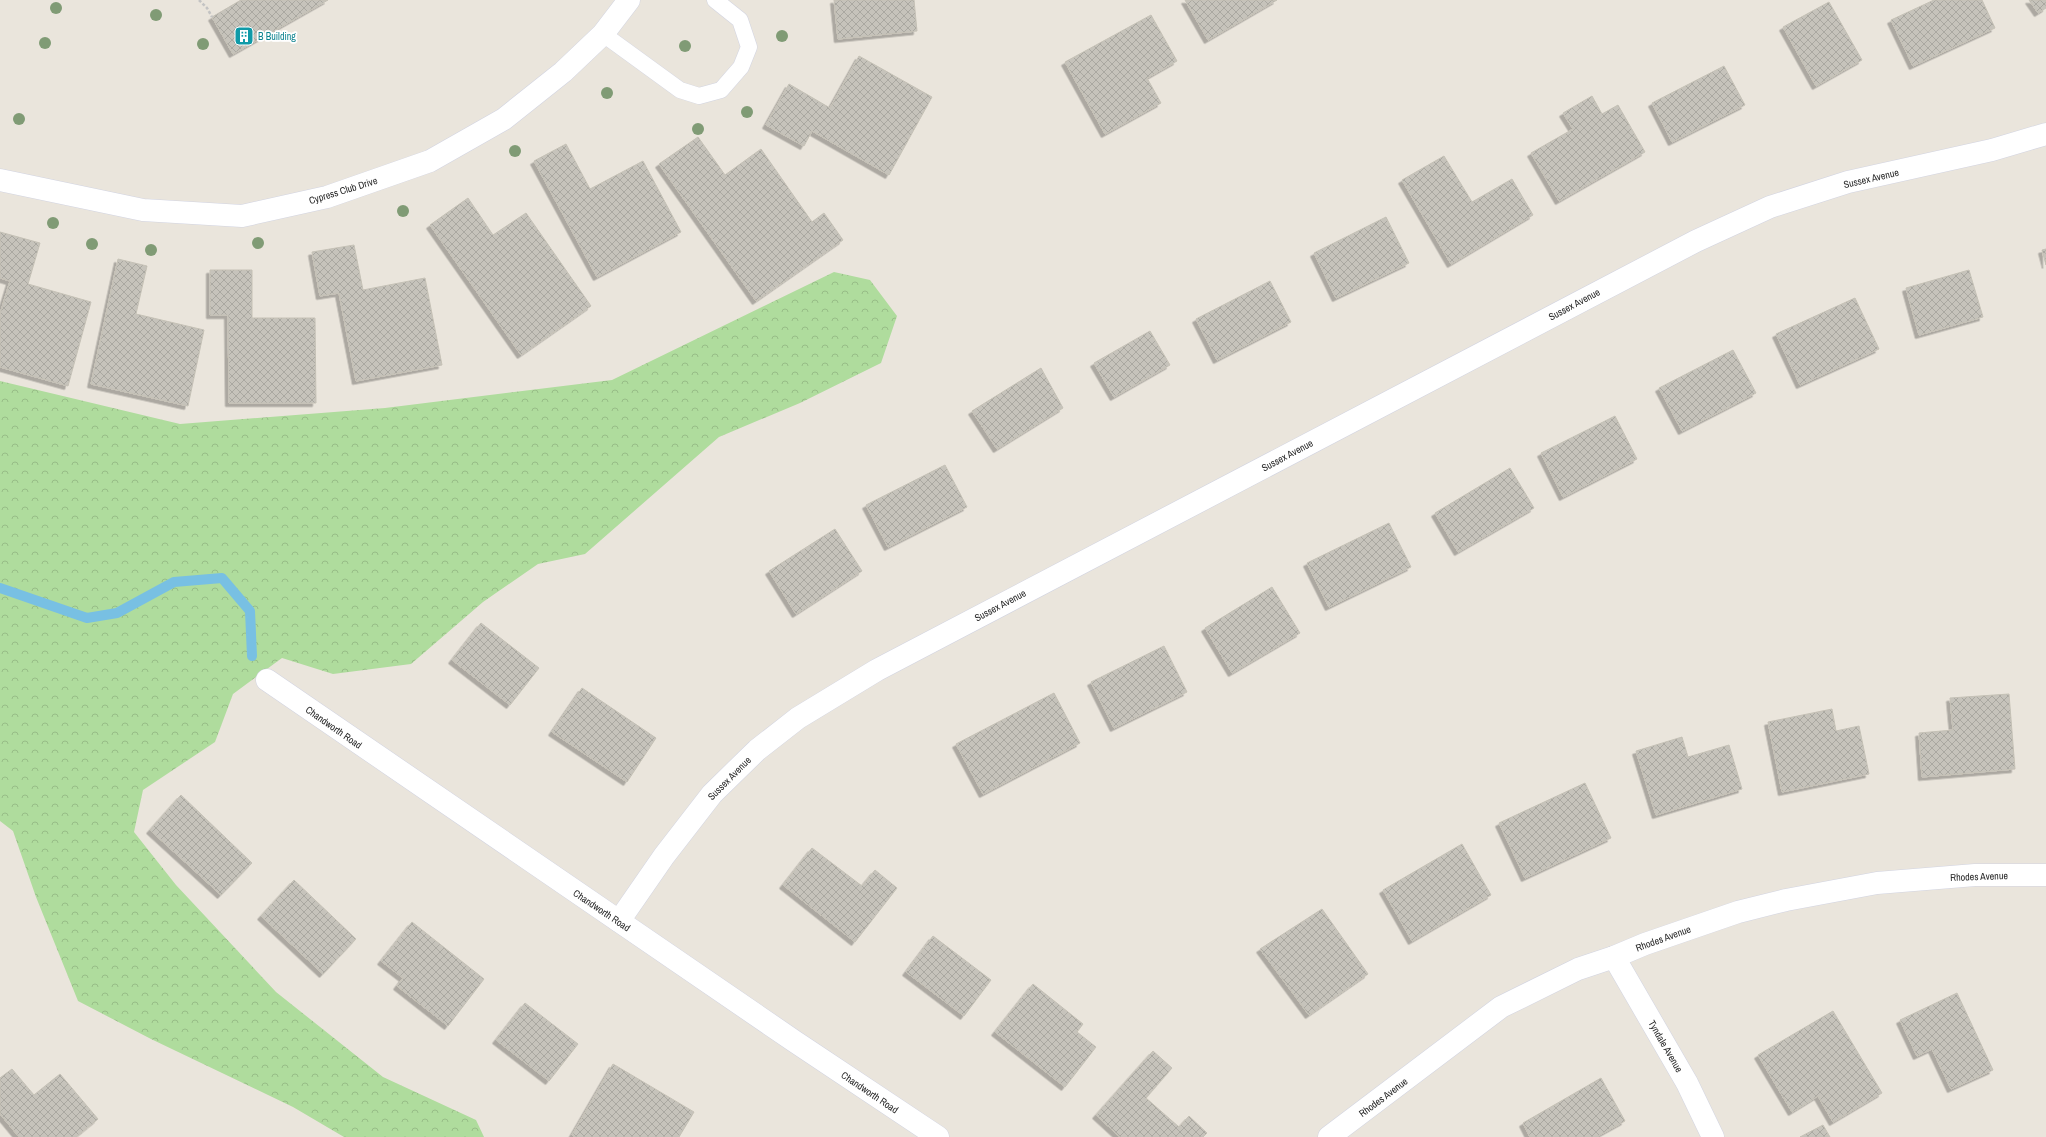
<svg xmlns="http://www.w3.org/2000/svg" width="2046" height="1137" font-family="'Archivo Narrow',sans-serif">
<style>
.forest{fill:url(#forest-crowns)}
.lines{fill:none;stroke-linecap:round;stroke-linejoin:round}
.stream{stroke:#78c0e3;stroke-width:10}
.building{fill:url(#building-cross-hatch);stroke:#c5c1b6;filter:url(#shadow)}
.lane-casing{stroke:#d2d4e1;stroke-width:17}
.street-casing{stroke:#d2d4e1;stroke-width:23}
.path{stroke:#c3c3c3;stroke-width:2.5;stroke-dasharray:3 2;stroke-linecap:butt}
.lane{stroke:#fff;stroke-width:16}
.street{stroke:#fff;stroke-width:22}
.tree{fill:#809b75}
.labels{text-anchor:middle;stroke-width:3.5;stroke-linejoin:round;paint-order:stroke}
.culture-label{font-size:10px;fill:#0d838f;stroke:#fff;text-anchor:start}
.street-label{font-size:10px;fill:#292929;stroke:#fff}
</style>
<defs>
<pattern id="forest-crowns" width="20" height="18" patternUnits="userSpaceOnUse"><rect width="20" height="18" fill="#afdc9d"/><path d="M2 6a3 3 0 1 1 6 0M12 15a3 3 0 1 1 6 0" fill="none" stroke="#97bd87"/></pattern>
<pattern id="building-cross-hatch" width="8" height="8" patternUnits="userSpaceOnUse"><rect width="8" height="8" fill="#c6c3bb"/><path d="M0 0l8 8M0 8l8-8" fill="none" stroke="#aaa8a1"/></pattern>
<filter id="shadow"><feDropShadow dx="-3.5" dy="3.5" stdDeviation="0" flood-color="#0004"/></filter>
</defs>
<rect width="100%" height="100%" fill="#eae5dc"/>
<path class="forest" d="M834 272 870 280 897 316 881 363 800 403 719 437 585 554 538 564 483 602 411 664 333 674 282 658 233 694 215 742 143 790 134 832 176 885 276 992 383 1077 476 1120 484 1137H344L293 1107 151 1039 78 1001 36 897 13 831 0 821V381L180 424 385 408 612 380Z"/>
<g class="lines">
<path class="stream" d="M0 588 87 618 117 613 174 582 222 578 250 611 252 656"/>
</g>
<g class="building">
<path d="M241 0H328L233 54 212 17Z"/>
<path d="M834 0H914L917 31 838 39Z"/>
<path d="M1185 0H1277L1208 40Z"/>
<path d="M1934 0H1982L1995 28 1913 66 1891 20Z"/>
<path d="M2029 0H2046V8L2038 13Z"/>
<path d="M1829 2 1862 60 1816 86 1783 27Z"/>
<path d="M1151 15 1177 61 1147 78 1161 103 1105 134 1065 62Z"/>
<path d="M859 56 932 97 889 175 812 131 804 146 766 125 789 84 830 108Z"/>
<path d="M1724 66 1745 105 1672 142 1652 103Z"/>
<path d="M1592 96 1602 114 1618 105 1645 152 1559 201 1531 153 1573 129 1563 113Z"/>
<path d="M698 137 725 175 761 149 812 222 824 213 843 240 756 301 659 164Z"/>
<path d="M566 144 590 189 643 161 681 232 597 277 534 161Z"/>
<path d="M1444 156 1472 202 1512 179 1533 215 1451 264 1402 180Z"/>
<path d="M468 198 493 235 526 213 591 306 521 355 430 225Z"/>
<path d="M1386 217 1409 263 1336 298 1314 253Z"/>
<path d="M0 232 40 243 28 284 91 302 68 386 0 367V314L10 281 0 278Z"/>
<path d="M354 245 363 290 425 278 442 365 356 381 339 293 320 296 312 252Z"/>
<path d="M2046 249V265L2042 250Z"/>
<path d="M118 259 147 266 136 314 204 330 188 406 91 384Z"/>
<path d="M210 270H252V318H315L316 403H229L228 315H210Z"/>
<path d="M1969 270 1983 317 1919 335 1906 288Z"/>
<path d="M1270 281 1291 322 1217 360 1196 319Z"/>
<path d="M1855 298 1879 349 1800 385 1776 334Z"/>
<path d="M1150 331 1170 365 1114 397 1094 363Z"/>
<path d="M1733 350 1756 393 1682 431 1659 388Z"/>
<path d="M1041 368 1063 408 997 449 972 411Z"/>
<path d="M1615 416 1637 459 1563 497 1541 453Z"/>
<path d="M945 465 967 507 888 547 866 505Z"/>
<path d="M1510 468 1534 508 1458 552 1435 513Z"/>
<path d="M1389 523 1411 567 1329 607 1307 563Z"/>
<path d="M835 529 862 571 796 614 769 571Z"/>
<path d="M1272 587 1300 633 1232 673 1205 628Z"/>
<path d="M481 623 539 668 510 705 452 660Z"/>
<path d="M1164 646 1187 692 1114 728 1091 682Z"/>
<path d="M582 688 656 738 627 782 552 732Z"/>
<path d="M1054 693 1080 743 983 794 956 744Z"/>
<path d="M2009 694 2015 769 1922 777 1919 733 1953 730 1950 698Z"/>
<path d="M1832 709 1836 731 1859 726 1869 774 1782 792 1768 722Z"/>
<path d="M1682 737 1688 757 1729 745 1742 789 1656 815 1636 751Z"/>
<path d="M1585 783 1611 838 1525 878 1499 823Z"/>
<path d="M181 795 252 863 221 895 150 830Z"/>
<path d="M1462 844 1491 895 1412 941 1383 890Z"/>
<path d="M812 848 862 886 875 870 897 888 855 942 783 885Z"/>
<path d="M294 880 356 939 323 974 261 916Z"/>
<path d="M1322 909 1368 974 1309 1015 1260 949Z"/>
<path d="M412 922 484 979 448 1026 397 986 403 978 381 961Z"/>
<path d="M933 936 991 980 964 1016 906 972Z"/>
<path d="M1033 984 1083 1024 1077 1032 1096 1047 1065 1087 995 1032Z"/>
<path d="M1957 993 1993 1070 1951 1089 1932 1049 1917 1056 1900 1020Z"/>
<path d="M525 1003 578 1044 549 1081 496 1040Z"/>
<path d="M1833 1011 1882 1093 1833 1122 1818 1096 1792 1112 1758 1055Z"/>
<path d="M1153 1051 1172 1068 1146 1098 1179 1127 1189 1116 1207 1133 1203 1137H1120L1096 1115Z"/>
<path d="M613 1064 694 1112 679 1137H576L572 1135Z"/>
<path d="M12 1069 34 1095 60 1074 98 1119 76 1137H19L0 1114V1078Z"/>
<path d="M1601 1078 1625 1121 1596 1137H1530L1523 1123Z"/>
<path d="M1823 1125 1830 1137H1800Z"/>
</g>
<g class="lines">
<defs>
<path id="lane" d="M603 34 680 90 699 96 721 90 741 67 749 47 740 20 715 0"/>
<g id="street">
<path d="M0 180 143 210 242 216 327 197 430 161 504 119 563 72 603 34 629 0"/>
<path d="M267 680 794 1041 938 1137"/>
<path d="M619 921 664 856 712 794 757 750 798 718 877 670 1696 241 1770 207 1848 182 1992 150 2046 134"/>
<path d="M1614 957 1687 1083 1713 1137"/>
<path d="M1329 1137 1501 1007 1578 969 1614 957 1645 944 1738 912 1786 900 1877 883 1975 875H2046"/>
</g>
</defs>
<use href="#lane" class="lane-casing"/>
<use href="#street" class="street-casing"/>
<path class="path" d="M199 0 207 8 212 17"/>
<use href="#lane" class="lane"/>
<use href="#street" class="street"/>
</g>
<g class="tree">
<circle cx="56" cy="8" r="6"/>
<circle cx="156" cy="15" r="6"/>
<circle cx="782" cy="36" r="6"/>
<circle cx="45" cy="43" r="6"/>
<circle cx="203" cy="44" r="6"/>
<circle cx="685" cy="46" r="6"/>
<circle cx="607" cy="93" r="6"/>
<circle cx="747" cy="112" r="6"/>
<circle cx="19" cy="119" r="6"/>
<circle cx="698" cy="129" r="6"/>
<circle cx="515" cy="151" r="6"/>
<circle cx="403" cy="211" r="6"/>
<circle cx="53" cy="223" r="6"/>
<circle cx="258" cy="243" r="6"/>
<circle cx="92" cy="244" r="6"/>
<circle cx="151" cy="250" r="6"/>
</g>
<defs>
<symbol id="building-square" viewBox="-11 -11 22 22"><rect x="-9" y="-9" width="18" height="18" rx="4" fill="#0f9aa8" stroke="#fff"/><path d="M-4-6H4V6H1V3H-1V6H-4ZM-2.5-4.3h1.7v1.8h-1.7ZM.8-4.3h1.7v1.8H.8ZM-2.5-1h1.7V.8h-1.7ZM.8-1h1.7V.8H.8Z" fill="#fff"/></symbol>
</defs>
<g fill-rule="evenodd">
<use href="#building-square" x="233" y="25" width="22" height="22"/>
</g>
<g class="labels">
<g class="culture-label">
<text x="258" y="40">B Building</text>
</g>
<g class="street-label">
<text transform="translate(1871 178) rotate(-13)" y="4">Sussex Avenue</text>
<text transform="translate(343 190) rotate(-17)" y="4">Cypress Club Drive</text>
<text transform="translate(1574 304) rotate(-28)" y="4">Sussex Avenue</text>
<text transform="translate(1287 455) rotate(-28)" y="4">Sussex Avenue</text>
<text transform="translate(1000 605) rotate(-28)" y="4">Sussex Avenue</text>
<text transform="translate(334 727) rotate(35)" y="4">Chandworth Road</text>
<text transform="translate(729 778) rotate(-45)" y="4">Sussex Avenue</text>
<text transform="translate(1979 876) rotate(-2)" y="4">Rhodes Avenue</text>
<text transform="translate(602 910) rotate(34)" y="4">Chandworth Road</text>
<text transform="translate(1663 938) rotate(-20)" y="4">Rhodes Avenue</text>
<text transform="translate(1666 1046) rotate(60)" y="4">Tyndale Avenue</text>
<text transform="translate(870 1092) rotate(34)" y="4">Chandworth Road</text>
<text transform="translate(1383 1097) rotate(-37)" y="4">Rhodes Avenue</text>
</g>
</g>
</svg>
